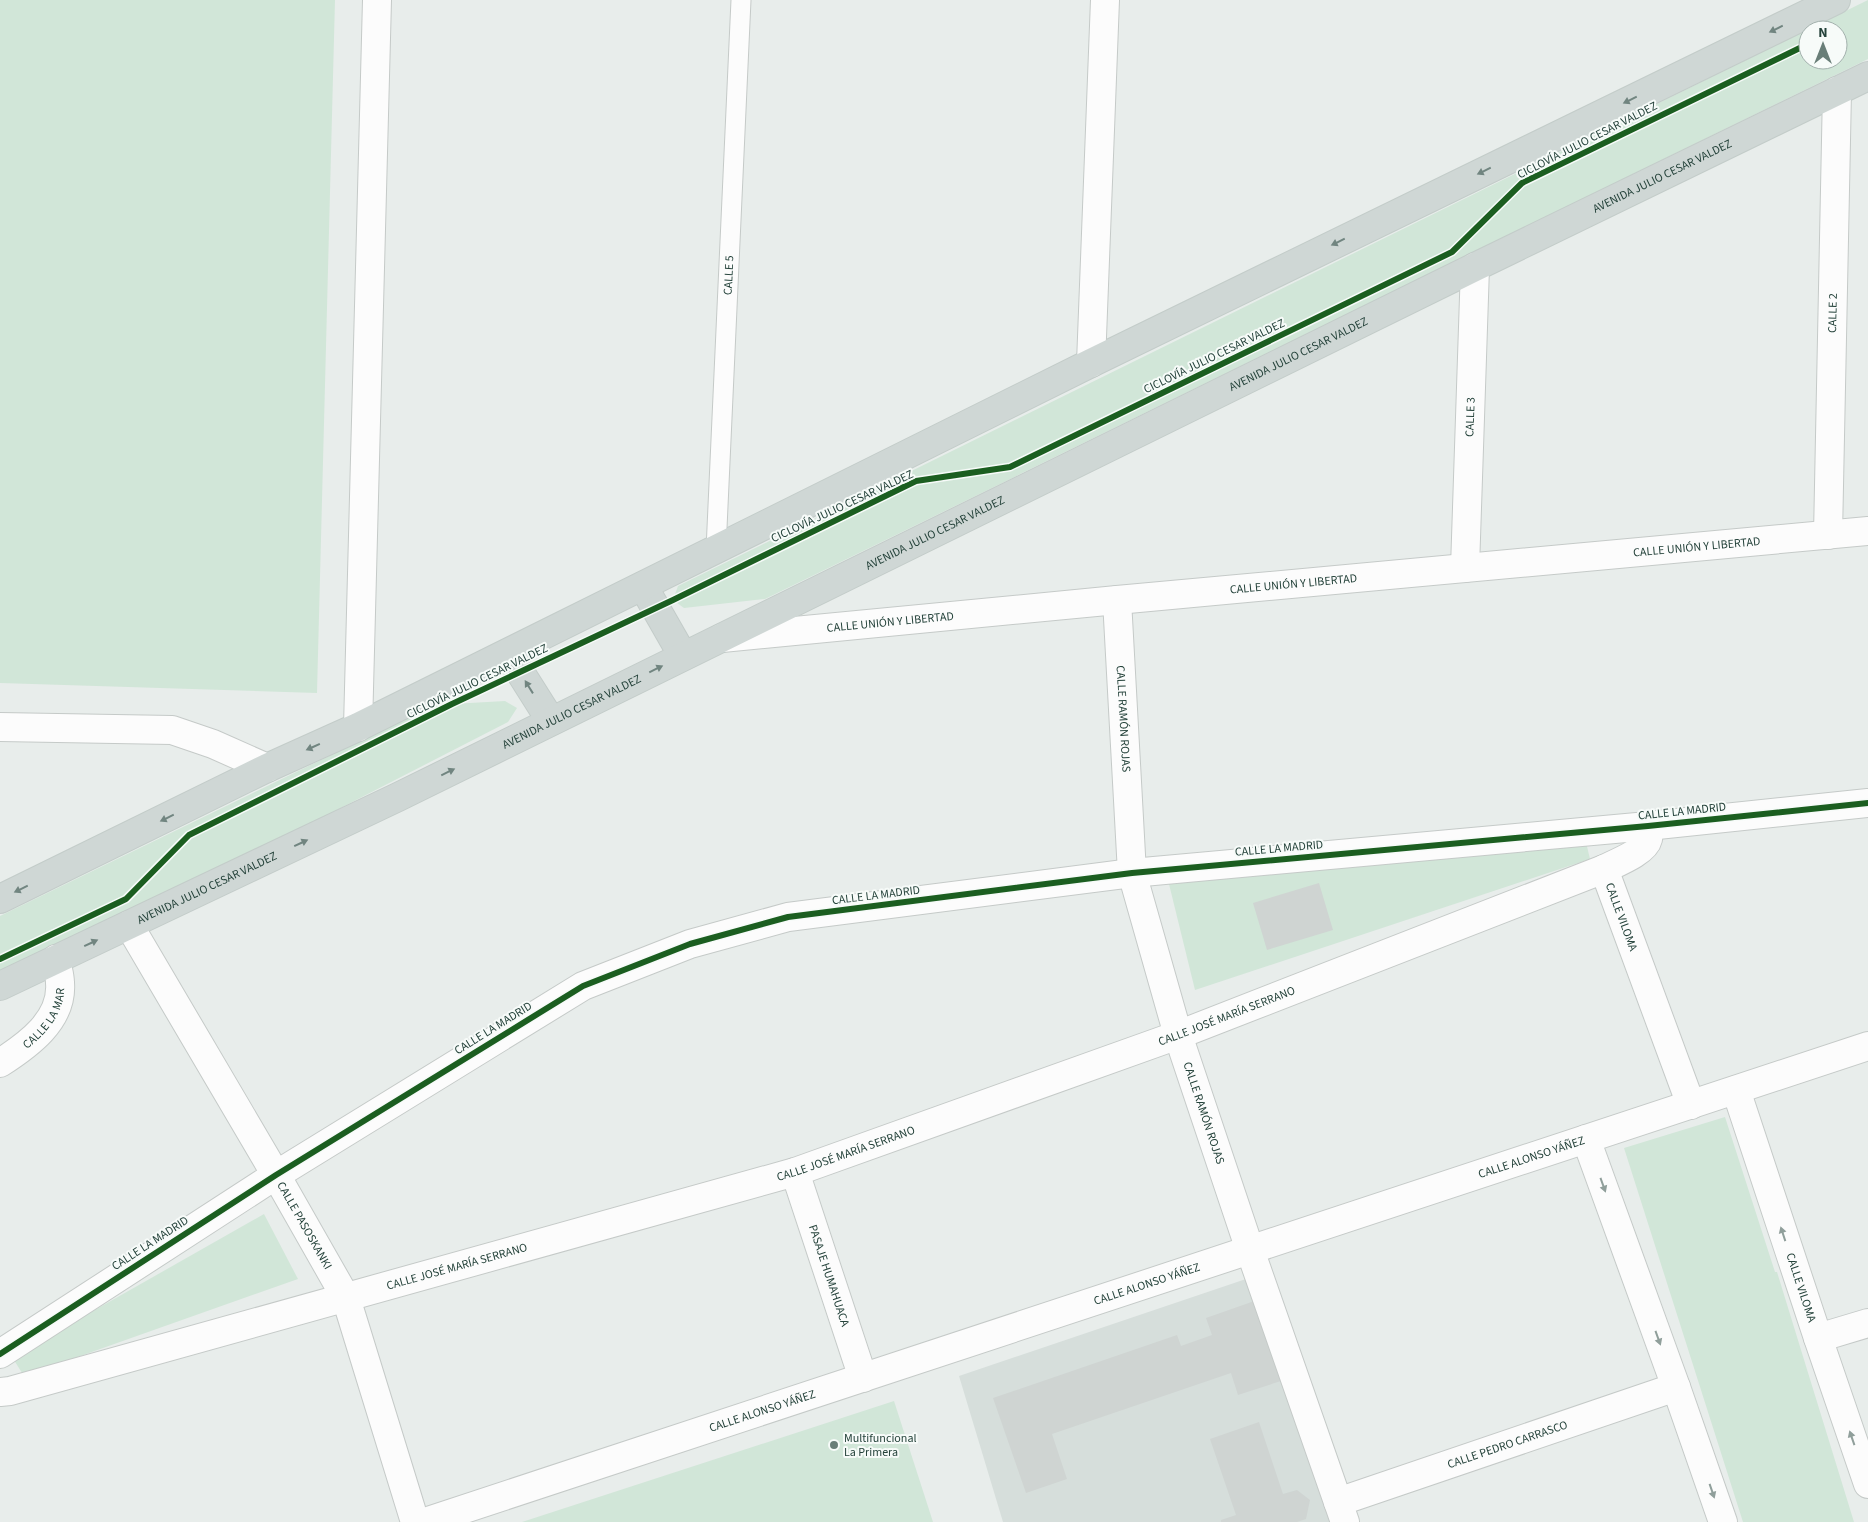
<svg xmlns="http://www.w3.org/2000/svg" width="1868" height="1522" font-family="'Source Sans 3',sans-serif">
<style>
.built{fill:#d6dedb}
.green{fill:#d1e6d8;fill-rule:evenodd}
.building{fill:#cfd4d2}
.lines{fill:none;stroke-linecap:round;stroke-linejoin:round}
.service-casing{stroke:#c5cac8;stroke-width:21}
.minor-casing{stroke:#c5cac8;stroke-width:30}
.primary-casing{stroke:#c3ccc9;stroke-width:30}
.service{stroke:#fcfcfc;stroke-width:19}
.minor{stroke:#fcfcfc;stroke-width:28}
.primary{stroke:#cfd7d5;stroke-width:28}
.cycleway-casing{stroke:#f7fbf9;stroke-width:9}
.cycleway{stroke:#1b5e20;stroke-width:6}
.oneway{fill:#718580}
.oneway2{fill:#909f9b}
.poi-dot{fill:#697e78;stroke:#f7fbf9;stroke-width:2}
.labels{text-anchor:middle;stroke-width:4;stroke-linejoin:round;paint-order:stroke}
.street-label{font-size:12px;fill:#24423a;stroke:#f7fbf9}
.poi-label{font-size:12px;fill:#24423a;stroke:#f7fbf9;text-anchor:start}
</style>
<rect width="100%" height="100%" fill="#e8edeb"/>
<path class="built" d="M1246 1279 1337 1522H1003L959 1376Z"/>
<g class="green">
<path d="M0 0H335L317 693 0 683Z"/>
<path d="M1868 0V59L765 599 684 608 673 600 678 586ZM1808 30H1838V60H1808Z"/>
<path d="M505 701 517 708 508 722 288 835 0 973V916L434 705Z"/>
<path d="M1585 838 1590 859 1195 990 1168 880Z"/>
<path d="M1725 1117 1775 1272H1777L1854 1522H1743L1624 1148Z"/>
<path d="M264 1214 298 1279 24 1376 12 1357Z"/>
<path d="M894 1401 933 1522H522Z"/>
</g>
<g class="building">
<path d="M1319 883 1333 930 1267 950 1253 903Z"/>
<path d="M1263 1298 1290 1378 1238 1395 1231 1373 1052 1434 1067 1479 1026 1493 993 1398 1177 1335 1181 1346 1212 1335 1206 1318Z"/>
<path d="M1259 1422 1283 1494 1297 1490 1310 1500 1306 1519 1297 1522H1221V1520L1236 1515 1210 1439Z"/>
</g>
<g class="lines">
<defs>
<g id="service">
<path id="s1" d="M716 550 741 0"/>
</g>
<g id="minor">
<path d="M1091 363 1105 0"/>
<path id="s2" d="M1828 535 1837 91"/>
<path id="s3" d="M1465 568 1475 267"/>
<path id="s4" d="M1117 600 1132 873 1178 1035 1250 1250 1345 1522"/>
<path id="s5" d="M722 638 1117 600 1868 531"/>
<path d="M0 727 172 730 213 744 267 768"/>
<path d="M358 727 377 0"/>
<path id="s6" d="M1604 869 1691 1105"/>
<path id="s7" d="M129 925 276 1175 346 1298 415 1522"/>
<path id="s8" d="M0 1063C28 1045 63 1020 60 983 60 975 57 967 56 959"/>
<path id="s9" d="M1736 1090 1818 1338 1868 1484"/>
<path d="M1586 1139 1676 1387 1723 1522"/>
<path id="s10" d="M795 1172 863 1378"/>
<path d="M1818 1338 1868 1323"/>
<path d="M0 1354 276 1175 583 986 690 944 788 917 1132 873 1648 826 1868 803"/>
<path id="s11" d="M0 1392 10 1391 795 1172 1178 1035 1604 869C1616 863 1645 852 1648 839 1649 835 1648 830 1648 826"/>
<path id="s12" d="M1338 1502 1676 1387"/>
<path id="s13" d="M425 1522 1868 1046"/>
</g>
<g id="primary">
<path d="M643 586 683 656"/>
<path d="M508 653 551 721"/>
<path d="M0 899 267 768 358 727 1091 363 1836 0"/>
<path id="s14" d="M0 986 398 797 1475 267 1868 76"/>
</g>
</defs>
<use href="#service" class="service-casing"/>
<use href="#minor" class="minor-casing"/>
<use href="#primary" class="primary-casing"/>
<use href="#service" class="service"/>
<use href="#minor" class="minor"/>
<use href="#primary" class="primary"/>
<defs>
<g id="cycleway">
<path d="M0 959 126 899 189 835 452 704 673 600 916 481 1010 467 1452 252 1522 183 1808 44"/>
<path d="M0 1354 276 1175 583 986 690 944 788 917 1132 873 1648 826 1868 803"/>
</g>
</defs>
<use href="#cycleway" class="cycleway-casing"/>
<use href="#cycleway" class="cycleway"/>
</g>
<defs><path id="oneway-solid" d="M-6-.8H1V-3.2L6.5 0L1 3.2V.8H-6Z" transform="scale(1.25)"/></defs>
<g class="oneway">
<use href="#oneway-solid" transform="translate(1776 29) rotate(154)"/>
<use href="#oneway-solid" transform="translate(1630 100) rotate(154)"/>
<use href="#oneway-solid" transform="translate(1484 171) rotate(154)"/>
<use href="#oneway-solid" transform="translate(1338 242) rotate(154)"/>
<use href="#oneway-solid" transform="translate(656 669) rotate(-26)"/>
<use href="#oneway-solid" transform="translate(529 687) rotate(-122)"/>
<use href="#oneway-solid" transform="translate(313 747) rotate(156)"/>
<use href="#oneway-solid" transform="translate(448 772) rotate(-26)"/>
<use href="#oneway-solid" transform="translate(167 818) rotate(154)"/>
<use href="#oneway-solid" transform="translate(301 843) rotate(-25)"/>
<use href="#oneway-solid" transform="translate(21 889) rotate(154)"/>
<use href="#oneway-solid" transform="translate(91 943) rotate(-25)"/>
</g>
<g class="oneway2">
<use href="#oneway-solid" transform="translate(1603 1185) rotate(70)"/>
<use href="#oneway-solid" transform="translate(1783 1234) rotate(-108)"/>
<use href="#oneway-solid" transform="translate(1658 1338) rotate(70)"/>
<use href="#oneway-solid" transform="translate(1852 1438) rotate(-109)"/>
<use href="#oneway-solid" transform="translate(1712 1491) rotate(71)"/>
</g>
<circle class="poi-dot" cx="834" cy="1445" r="5"/>
<g class="labels">
<g class="street-label">
<text transform="translate(1587 140) rotate(-27)" y="4">CICLOVÍA JULIO CESAR VALDEZ</text>
<text dy="4" stroke="none"><textPath href="#s14" startOffset="1849">AVENIDA JULIO CESAR VALDEZ</textPath></text>
<text dy="4" stroke="none"><textPath href="#s1" startOffset="275">CALLE 5</textPath></text>
<text dy="4" stroke="none"><textPath href="#s2" startOffset="222">CALLE 2</textPath></text>
<text dy="4" stroke="none"><textPath href="#s14" startOffset="1444">AVENIDA JULIO CESAR VALDEZ</textPath></text>
<text transform="translate(1214 356) rotate(-26)" y="4">CICLOVÍA JULIO CESAR VALDEZ</text>
<text dy="4" stroke="none"><textPath href="#s3" startOffset="151">CALLE 3</textPath></text>
<text transform="translate(842 506) rotate(-25)" y="4">CICLOVÍA JULIO CESAR VALDEZ</text>
<text dy="4" stroke="none"><textPath href="#s14" startOffset="1039">AVENIDA JULIO CESAR VALDEZ</textPath></text>
<text dy="4" stroke="none"><textPath href="#s5" startOffset="979">CALLE UNIÓN Y LIBERTAD</textPath></text>
<text dy="4" stroke="none"><textPath href="#s5" startOffset="574">CALLE UNIÓN Y LIBERTAD</textPath></text>
<text dy="4" stroke="none"><textPath href="#s5" startOffset="169">CALLE UNIÓN Y LIBERTAD</textPath></text>
<text transform="translate(477 681) rotate(-26)" y="4">CICLOVÍA JULIO CESAR VALDEZ</text>
<text dy="4" stroke="none"><textPath href="#s14" startOffset="634">AVENIDA JULIO CESAR VALDEZ</textPath></text>
<text dy="4" stroke="none"><textPath href="#s4" startOffset="119">CALLE RAMÓN ROJAS</textPath></text>
<text transform="translate(1682 811) rotate(-6)" y="4">CALLE LA MADRID</text>
<text transform="translate(1279 848) rotate(-5)" y="4">CALLE LA MADRID</text>
<text dy="4" stroke="none"><textPath href="#s14" startOffset="229">AVENIDA JULIO CESAR VALDEZ</textPath></text>
<text transform="translate(876 895) rotate(-7)" y="4">CALLE LA MADRID</text>
<text dy="4" stroke="none"><textPath href="#s6" startOffset="51">CALLE VILOMA</textPath></text>
<text dy="4" stroke="none"><textPath href="#s8" startOffset="65">CALLE LA MAR</textPath></text>
<text dy="4" stroke="none"><textPath href="#s11" startOffset="1284">CALLE JOSÉ MARÍA SERRANO</textPath></text>
<text transform="translate(493 1028) rotate(-32)" y="4">CALLE LA MADRID</text>
<text dy="4" stroke="none"><textPath href="#s4" startOffset="524">CALLE RAMÓN ROJAS</textPath></text>
<text dy="4" stroke="none"><textPath href="#s11" startOffset="879">CALLE JOSÉ MARÍA SERRANO</textPath></text>
<text dy="4" stroke="none"><textPath href="#s13" startOffset="1165">CALLE ALONSO YÁÑEZ</textPath></text>
<text dy="4" stroke="none"><textPath href="#s7" startOffset="348">CALLE PASOSKANKI</textPath></text>
<text transform="translate(150 1243) rotate(-33)" y="4">CALLE LA MADRID</text>
<text dy="4" stroke="none"><textPath href="#s11" startOffset="474">CALLE JOSÉ MARÍA SERRANO</textPath></text>
<text dy="4" stroke="none"><textPath href="#s10" startOffset="109">PASAJE HUMAHUACA</textPath></text>
<text dy="4" stroke="none"><textPath href="#s13" startOffset="760">CALLE ALONSO YÁÑEZ</textPath></text>
<text dy="4" stroke="none"><textPath href="#s9" startOffset="208">CALLE VILOMA</textPath></text>
<text dy="4" stroke="none"><textPath href="#s13" startOffset="355">CALLE ALONSO YÁÑEZ</textPath></text>
<text dy="4" stroke="none"><textPath href="#s12" startOffset="179">CALLE PEDRO CARRASCO</textPath></text>
</g>
<g class="poi-label">
<text x="844" y="1442">Multifuncional<tspan x="844" dy="14">La Primera</tspan></text>
</g>
</g>
<g transform="translate(1823 45)"><circle r="24" fill="#f7fbf9" stroke="#a3b1ad"/>
<path d="M0-4L9 19L0 12L-9 19Z" fill="#697e78"/>
<text y="-8" font-size="14" font-weight="bold" text-anchor="middle" fill="#24423a">N</text>
</g>
</svg>
